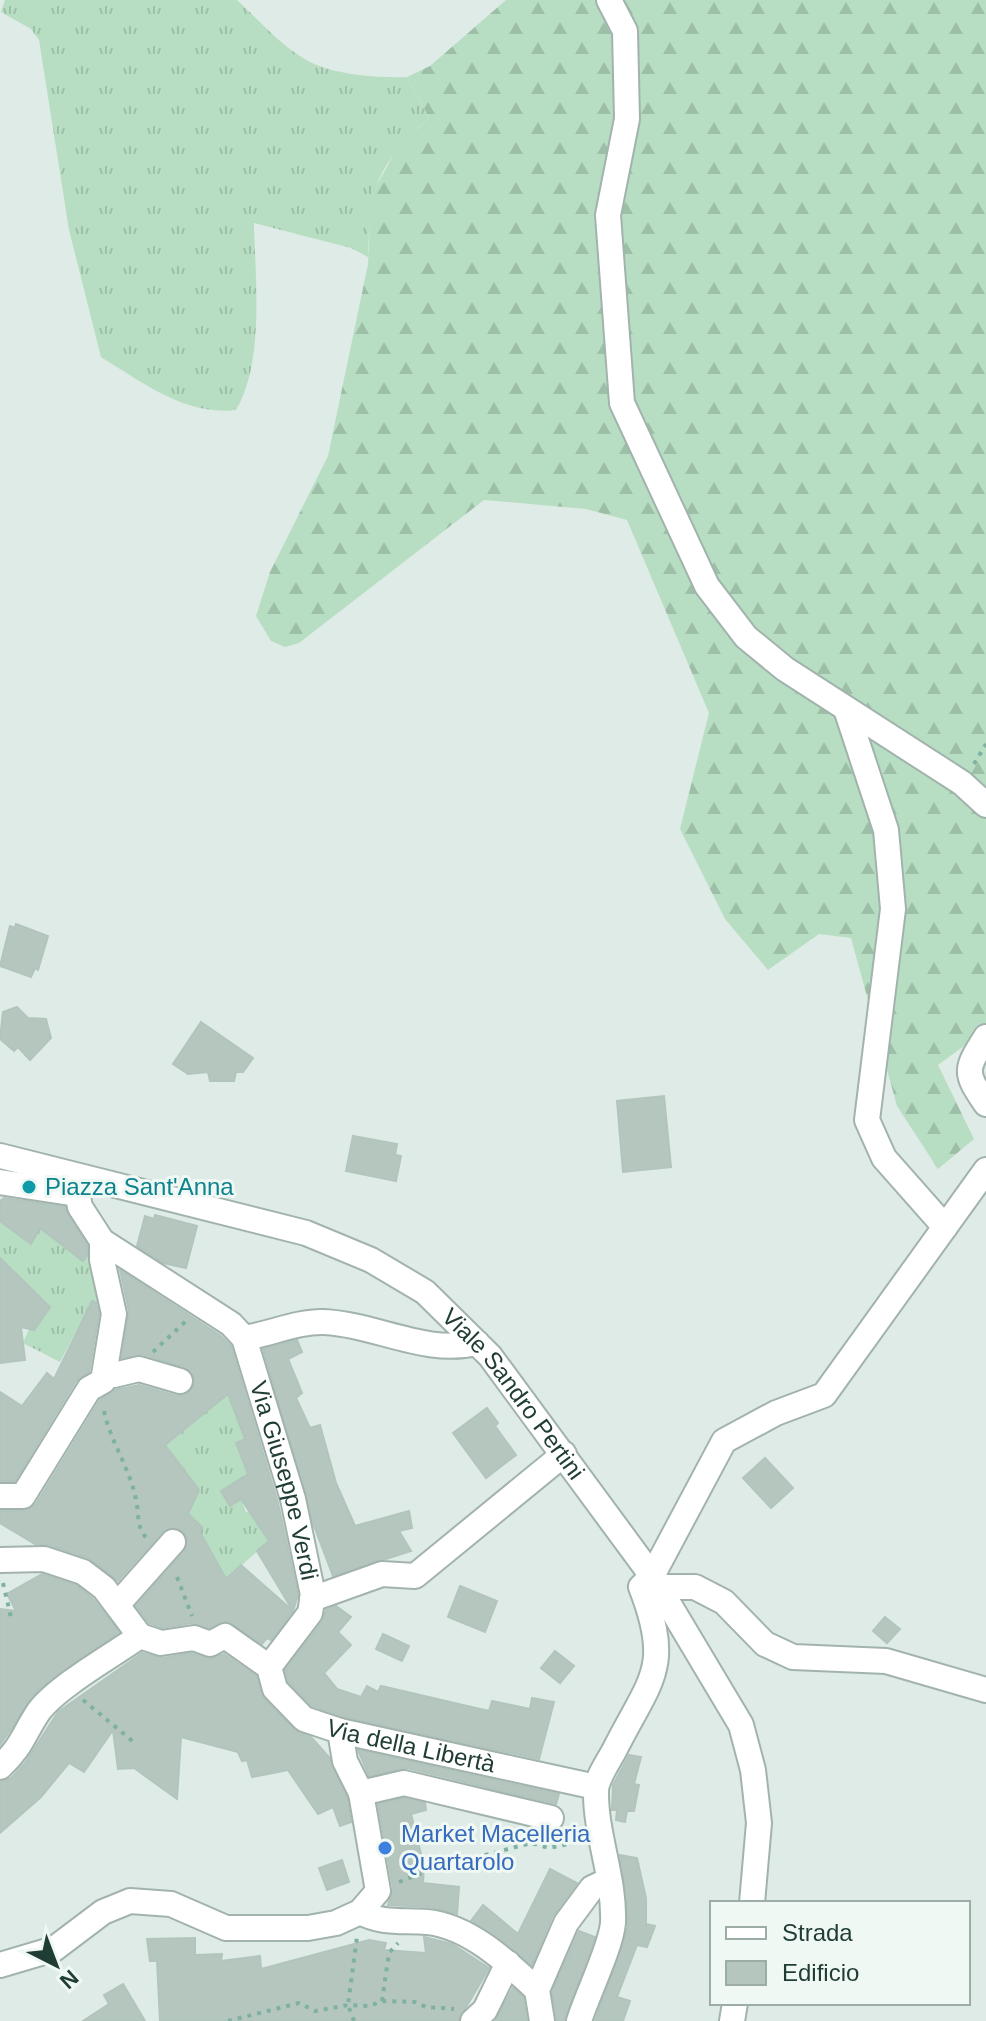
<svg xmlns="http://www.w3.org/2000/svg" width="986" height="2021" font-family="Arial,sans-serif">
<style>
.grass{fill:url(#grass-tufts)}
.forest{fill:url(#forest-firs)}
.building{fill:#b5c6bf;stroke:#b2c5bd;stroke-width:2}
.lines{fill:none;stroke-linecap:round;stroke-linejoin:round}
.minor-casing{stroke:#a2b3ad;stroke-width:28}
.path{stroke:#7eb1a1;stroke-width:4;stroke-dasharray:4 6;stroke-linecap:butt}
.minor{stroke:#fff;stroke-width:24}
.culture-dot{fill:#0f9aa8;stroke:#f0f8f4;stroke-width:3}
.shop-dot{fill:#3f7fe0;stroke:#f0f8f4;stroke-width:3}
.labels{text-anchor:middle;stroke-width:6;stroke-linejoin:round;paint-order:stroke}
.culture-label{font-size:24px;fill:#0d838f;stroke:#f0f8f4;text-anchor:start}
.street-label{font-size:24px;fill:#1f3c35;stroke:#f0f8f4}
.shop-label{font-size:24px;fill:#366cbe;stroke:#f0f8f4;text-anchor:start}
</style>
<defs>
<pattern id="grass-tufts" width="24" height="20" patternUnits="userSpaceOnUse" patternTransform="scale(2)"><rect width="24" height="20" fill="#b7dec2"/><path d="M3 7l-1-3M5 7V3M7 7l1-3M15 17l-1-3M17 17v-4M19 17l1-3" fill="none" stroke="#9dbfa7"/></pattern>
<pattern id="forest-firs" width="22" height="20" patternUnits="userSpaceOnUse" patternTransform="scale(2)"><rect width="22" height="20" fill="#b7dec2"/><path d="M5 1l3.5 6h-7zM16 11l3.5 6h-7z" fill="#9dbfa7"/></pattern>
</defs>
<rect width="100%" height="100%" fill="#dfebe6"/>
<g class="grass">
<path d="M5 0H237C258 19 279 44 303 58 330 75 376 78 407 77L429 118C375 167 371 186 368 257L351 248 254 223C255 278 265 361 236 410 185 416 142 382 101 357L69 230 39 40 31 29 1 12Z"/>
<path d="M23 1199 36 1202 30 1216 31 1243 42 1225 84 1260 94 1247 100 1300 98 1304 92 1301 60 1362 23 1343 29 1329 34 1330 50 1307 0 1258V1222L21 1207 18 1202Z"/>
<path d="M221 1357 222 1387 231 1399 245 1439 236 1444 248 1476 221 1491 230 1506 241 1499 246 1512 262 1507 263 1531 269 1541 226 1579 200 1532 202 1527 189 1514 193 1504 179 1490 190 1478 167 1447 152 1457 157 1422 171 1441 202 1416 196 1408 203 1401 190 1384Z"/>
</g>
<path class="forest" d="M506 0H986V1030L938 1065 974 1139 938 1169 897 1106 851 938 819 934 768 970 725 919 680 829 709 713 627 520 586 509 484 500 299 643 285 647 271 641 256 616 270 572 328 456 368 264 371 196 397 148 429 118 407 77 430 66Z"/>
<g class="building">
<path d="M16 924 48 936 38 970 35 968 31 977 0 966 10 926 15 928Z"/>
<path d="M17 1007 28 1018 46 1019 51 1038 30 1060 18 1047 14 1051 0 1039 3 1012Z"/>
<path d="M201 1022 253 1058 243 1072H236L234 1081H210L208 1072 188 1074 173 1064Z"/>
<path d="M664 1096 671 1167 623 1172 617 1101Z"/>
<path d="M353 1136 397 1144 395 1155 401 1156 396 1181 346 1171Z"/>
<path d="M4 1198 65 1207 87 1245V1256L83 1261 40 1228 31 1244 0 1221V1201Z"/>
<path d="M155 1215 197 1226 186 1268 163 1263 137 1246 145 1216 154 1219Z"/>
<path d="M0 1258 50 1307 34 1330 21 1327 25 1360 0 1363Z"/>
<path d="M120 1270 221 1336 231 1346 278 1503 298 1595 293 1611 257 1551 269 1541 241 1499 230 1506 221 1491 248 1474 236 1443 245 1439 228 1394 165 1445 199 1490 188 1514 202 1527 200 1532 226 1579 241 1565 293 1611 271 1640 267 1638 262 1644 227 1621 209 1628 192 1623 162 1628 149 1623 136 1606 185 1551 187 1537 177 1528 162 1532 118 1581 88 1558 49 1545 35 1544 0 1523V1511H24L36 1504 100 1400 115 1390 139 1385 177 1396 184 1395 194 1386V1377L184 1367 142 1354 122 1358 129 1311Z"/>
<path d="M92 1301 96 1303 99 1314 89 1372 76 1381 15 1481H0V1392L22 1406 47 1373 54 1379Z"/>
<path d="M297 1340 302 1352 288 1359 302 1393 296 1398 310 1428 320 1425 336 1483 355 1526 409 1511 412 1528 399 1531 411 1551 333 1576 313 1523 263 1349Z"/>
<path d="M487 1408 498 1423 495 1426 516 1455 486 1478 453 1433Z"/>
<path d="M765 1458 793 1488 771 1508 743 1478Z"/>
<path d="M42 1574 76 1585 93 1599 119 1632 38 1690 0 1745V1609L16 1611 7 1594Z"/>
<path d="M460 1586 497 1601 485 1632 448 1617Z"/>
<path d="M336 1606 351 1617 338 1632 351 1645 324 1673 337 1689 361 1697 367 1686 378 1692 381 1686 489 1711 492 1701 530 1709 532 1698 554 1702 539 1759 344 1717 312 1706 288 1681 285 1670 322 1622 326 1610Z"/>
<path d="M885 1617 900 1629 887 1643 873 1631Z"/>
<path d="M383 1634 409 1646 402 1661 376 1649Z"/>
<path d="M555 1651 574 1666 560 1683 541 1668Z"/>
<path d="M142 1653 163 1658 192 1653 210 1659 224 1654 256 1676 264 1699 294 1730 311 1737 329 1757 347 1798 351 1822 340 1826 333 1807 318 1814 288 1770 252 1777 247 1760 242 1761 238 1752 181 1737 177 1799 134 1768 118 1769 113 1730 84 1772 69 1763 41 1797 0 1833V1782L11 1778 25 1763 58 1712Z"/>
<path d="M358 1750 559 1794 556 1804 407 1768 369 1776Z"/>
<path d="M629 1755 641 1757 634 1784 639 1785 634 1811H627L625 1822 616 1820 617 1810H612L613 1785Z"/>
<path d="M404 1798 425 1803 426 1810 411 1814 424 1866 423 1883 459 1887 457 1914 430 1907 388 1905 393 1888 378 1804Z"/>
<path d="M620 1855 637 1858 646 1898V1924L655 1926 647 1947 637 1945 617 1997 630 2001 623 2021H595L628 1926Z"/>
<path d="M342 1860 349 1882 327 1890 319 1868Z"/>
<path d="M550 1869 577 1883 552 1917 532 1965 471 1921 483 1905 518 1934Z"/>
<path d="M579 1931 595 1937 564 2021H557L552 1992Z"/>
<path d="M424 1937 452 1944 489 1968 458 2021H160L157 1961H150L147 1939 195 1938V1955L222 1954 221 1961 260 1956 261 1969 369 1940 386 1943 384 1950 426 1953Z"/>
<path d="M123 1984 145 2021H83L109 2004 104 1995Z"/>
<path d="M513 1988 523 1997 527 2021H495Z"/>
</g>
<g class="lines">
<defs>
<g id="minor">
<path d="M609 0 625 31 627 119 608 215 622 403 707 586 746 637 785 669 962 783 986 805"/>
<path d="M846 709 886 830 893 909 867 1120 884 1158 945 1227"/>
<path d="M986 1037C965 1070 964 1072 986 1104"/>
<path id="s1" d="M0 1156 306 1233 371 1260 425 1292 490 1356 652 1576 741 1725 753 1770 759 1823 752 1903"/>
<path id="s2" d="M74 1177 80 1207 102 1241 231 1324 244 1338 293 1499 313 1595 310 1613 269 1667"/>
<path d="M0 1182 77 1194"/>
<path d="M244 1338C270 1334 299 1321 324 1322 378 1325 424 1355 477 1343"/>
<path d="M106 1372 114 1375 139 1369 180 1381"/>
<path d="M0 1496H23L89 1389 103 1381 114 1314 102 1260V1241"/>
<path id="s3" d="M0 1560 44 1559 83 1572 104 1588 140 1636 161 1643 194 1638 210 1644 225 1636 269 1667 275 1689 304 1719 340 1731 596 1787"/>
<path d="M659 1587H695L724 1602 765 1644 793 1657 886 1661 986 1690"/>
<path d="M312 1599 382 1574 415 1576 564 1454"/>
<path d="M117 1605 173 1542"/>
<path d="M0 1767C22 1747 24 1733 39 1711 58 1686 113 1655 140 1636"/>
<path d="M361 1793 404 1783 551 1818"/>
<path d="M360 1912C382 1924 402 1920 427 1922 469 1926 507 1962 537 1990"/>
<path d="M0 1965 54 1949 103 1912 130 1901 171 1904 226 1928H308L336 1923 360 1912 378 1891 361 1793 345 1761 340 1731"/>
<path d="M473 2021 485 2010 508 1963"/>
<path d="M542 2021 537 1990 566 1923 592 1888 609 1880"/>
<path d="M579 2021C587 1995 611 1947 613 1923 615 1878 595 1834 596 1790 597 1778 608 1762 614 1751 650 1679 673 1669 641 1587L652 1576 724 1441 776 1413 824 1395 986 1170"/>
<path d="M732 2021 735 2003"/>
</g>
</defs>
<use href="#minor" class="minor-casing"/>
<g class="path">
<path d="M974 764 986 744"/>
<path d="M153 1352 187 1320"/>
<path d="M104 1411C111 1444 132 1471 137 1505 139 1521 137 1527 148 1540"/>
<path d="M177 1577 192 1616"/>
<path d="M3 1583 12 1622"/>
<path d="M83 1700 136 1744"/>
<path d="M399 1882 432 1869 531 1843 549 1848 579 1842"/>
<path d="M382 2001 389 1953 398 1943"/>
<path d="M228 2021 299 2003 315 2011 348 2005 370 2006 382 2001 415 2002 426 2007 454 2009"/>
<path d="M354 2021 348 2005 357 1937"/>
</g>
<use href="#minor" class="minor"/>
</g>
<circle class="culture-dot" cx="29" cy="1187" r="8"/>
<circle class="shop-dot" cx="385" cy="1848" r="8"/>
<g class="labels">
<g class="culture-label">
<text x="45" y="1195">Piazza Sant'Anna</text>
</g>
<g class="street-label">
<text dy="8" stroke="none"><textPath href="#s1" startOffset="584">Viale Sandro Pertini</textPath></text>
<text dy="8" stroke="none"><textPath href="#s2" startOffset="392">Via Giuseppe Verdi</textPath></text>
<text dy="8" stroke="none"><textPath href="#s3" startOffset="490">Via della Libertà</textPath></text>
</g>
<g class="shop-label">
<text x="401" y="1842">Market Macelleria<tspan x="401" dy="28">Quartarolo</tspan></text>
</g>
</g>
<rect x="710" y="1901" width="260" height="104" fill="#f0f8f4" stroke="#9cada8" stroke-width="2"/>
<rect x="726" y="1927" width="40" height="12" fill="#ffffff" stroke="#9cada8" stroke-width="2"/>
<text x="782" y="1941" font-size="24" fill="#1f3c35">Strada</text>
<rect x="726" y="1961" width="40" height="24" fill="#b5c6bf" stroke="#9cada8" stroke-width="2"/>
<text x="782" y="1981" font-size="24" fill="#1f3c35">Edificio</text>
<g transform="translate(56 1965) rotate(138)" stroke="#f0f8f4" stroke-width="6" paint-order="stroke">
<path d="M0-6L14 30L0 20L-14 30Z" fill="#1f3c35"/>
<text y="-12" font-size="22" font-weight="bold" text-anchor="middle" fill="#1f3c35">N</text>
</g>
</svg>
